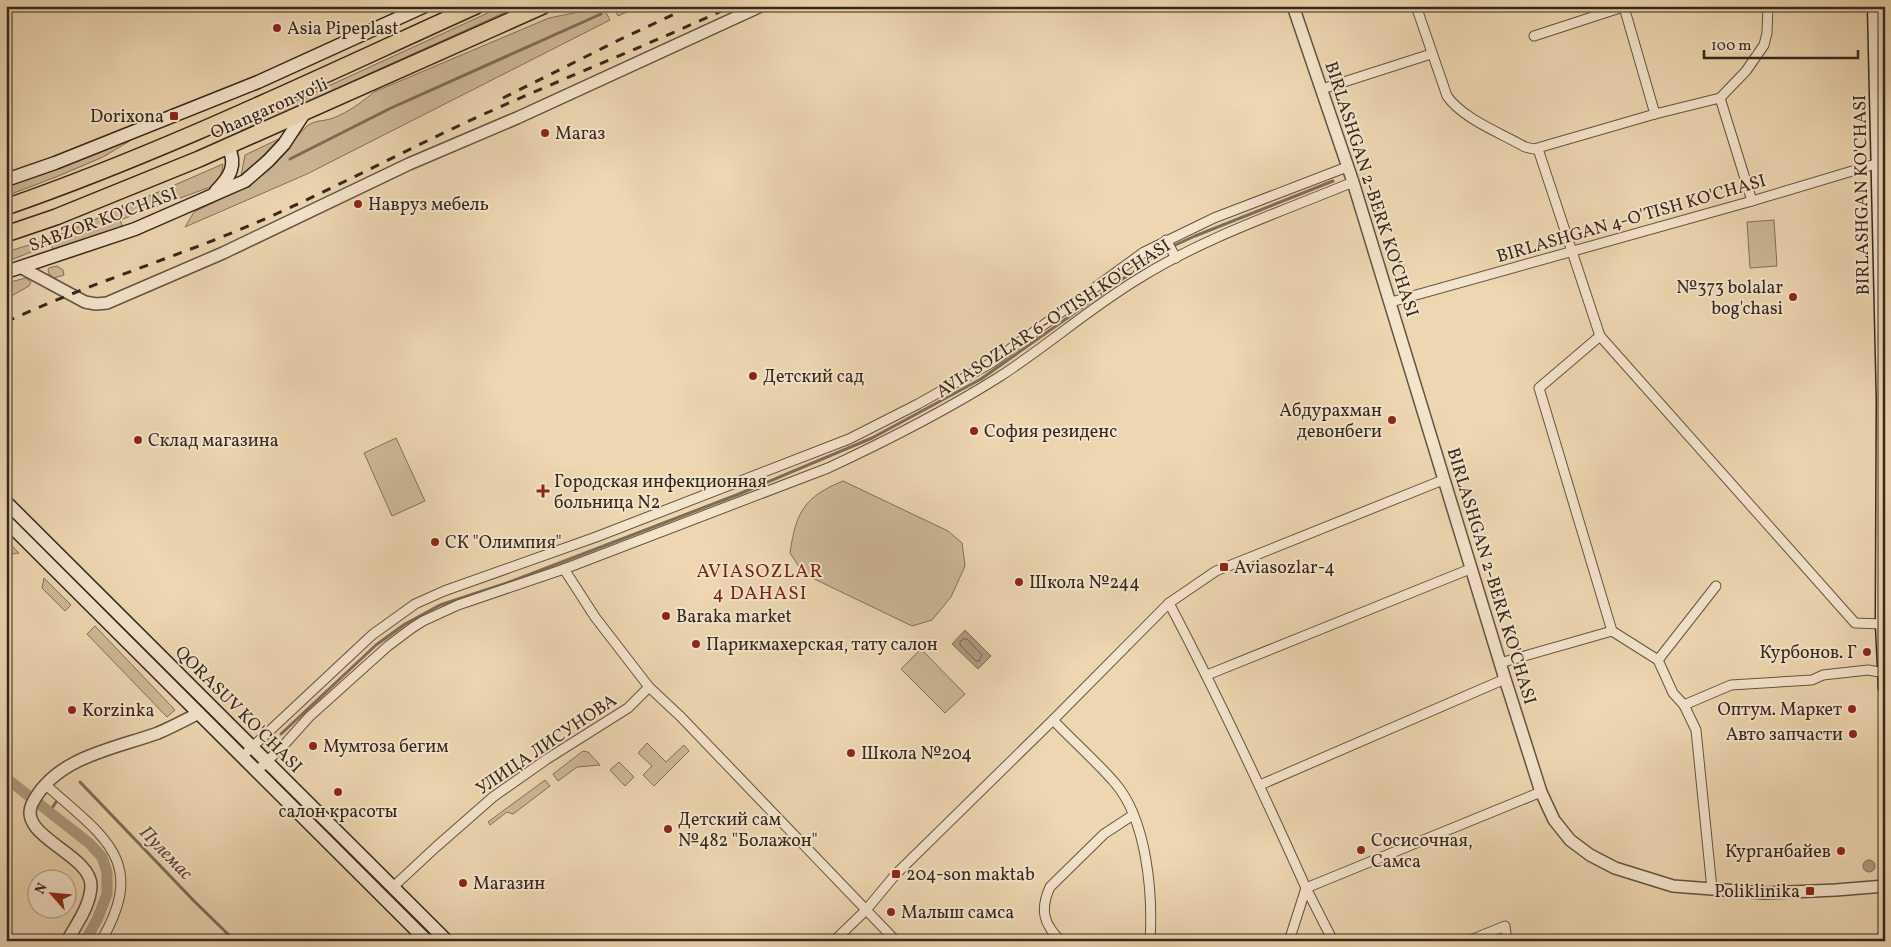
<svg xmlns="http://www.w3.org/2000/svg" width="1891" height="947" font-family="Vollkorn,serif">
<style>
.green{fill:#ceb897;stroke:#81705a}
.water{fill:#ae9b7e;stroke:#7d6d57}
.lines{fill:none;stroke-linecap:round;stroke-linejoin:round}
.shore{stroke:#71624e;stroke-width:1}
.stream{stroke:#7d6d57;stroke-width:3}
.canal{stroke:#ae9b7e;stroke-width:11}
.minor-casing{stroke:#625442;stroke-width:11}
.tertiary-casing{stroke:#625442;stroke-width:14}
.secondary-casing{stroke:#34281d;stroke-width:15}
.trunk-casing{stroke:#34281d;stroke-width:18}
.minor{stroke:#f3e4cc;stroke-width:9}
.tertiary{stroke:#f3e4cc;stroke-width:11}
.secondary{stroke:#f3e4cc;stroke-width:12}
.trunk{stroke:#edd6b0;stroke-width:15}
.rail{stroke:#34281d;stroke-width:3;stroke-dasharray:9 9;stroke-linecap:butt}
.poi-dot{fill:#8f2418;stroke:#f3e4cc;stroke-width:2}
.labels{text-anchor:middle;stroke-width:4;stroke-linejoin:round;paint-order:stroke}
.poi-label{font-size:18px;fill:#34281d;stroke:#f3e4cc;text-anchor:start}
.street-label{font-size:18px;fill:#34281d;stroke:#f3e4cc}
.neighbourhood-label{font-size:19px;letter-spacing:1px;fill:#7a1f14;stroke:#f3e4cc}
.water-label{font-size:19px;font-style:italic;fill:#594a3a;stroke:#f3e4cc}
</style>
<rect width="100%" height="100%" fill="#edd6b0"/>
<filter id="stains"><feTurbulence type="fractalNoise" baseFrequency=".004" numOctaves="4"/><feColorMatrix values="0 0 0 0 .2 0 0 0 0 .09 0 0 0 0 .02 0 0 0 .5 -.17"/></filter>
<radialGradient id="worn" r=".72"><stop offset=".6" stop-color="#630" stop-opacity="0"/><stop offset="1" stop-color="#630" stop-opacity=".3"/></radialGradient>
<g class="green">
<path d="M503 6H519L242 131 241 126Z"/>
<path d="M613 6H640L618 16Z"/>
<path d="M603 7 610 20 307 174 185 227 194 212 252 184 307 126C317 119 323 122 333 118 349 112 362 102 374 92L549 18Z"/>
<path d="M285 136 265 158 241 176 245 155Z"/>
<path d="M133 139 103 157 56 177 6 196V187Z"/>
<path d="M223 164 221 177 213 186 120 220 123 228 54 253 51 244 6 262V252L52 238Z"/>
<path d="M1774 220 1777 266 1750 268 1747 222Z"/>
<path d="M57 266 63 270 64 275 54 278 49 274 48 270 49 268Z"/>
<path d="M26 278 31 282 29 286 6 299V283Z"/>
<path d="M396 438 425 501 392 516 364 453Z"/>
<path d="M843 481 948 531 962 543 965 566 951 597 932 620 912 626 804 574 790 553C796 512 804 497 843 481Z"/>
<path d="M6 540 19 553 6 555Z"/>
<path d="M44 578 71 605 65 611 42 588Z"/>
<path d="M95 626 175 710 167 717 87 634Z"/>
<path d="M921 649 965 694 945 713 901 669Z"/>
<path d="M647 743 666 762 684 745 689 751 654 786 643 775 652 766 638 753Z"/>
<path d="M583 751 588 752 600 765 577 767 558 781 553 774Z"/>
<path d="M619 762 634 777 625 786 610 770Z"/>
<path d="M545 780 550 786 513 814 507 812 490 825 488 822Z"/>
</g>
<g class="water">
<path d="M965 630 991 656 978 669 952 644Z"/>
<circle cx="1869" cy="866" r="6"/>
</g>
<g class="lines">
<path class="shore" d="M964 639H967L982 655 979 661H976L960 645V642Z"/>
<g class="stream">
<path d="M290 159 391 108 601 14"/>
<path d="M281 734 376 645 405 624 440 605 507 583 739 494 872 438 981 379 1162 251 1195 236 1333 181"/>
<path d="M80 782 194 901 235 941"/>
<path d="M50 811 56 802"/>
</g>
<path class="canal" d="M6 778 89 843 102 857 107 872V894L97 920 85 941"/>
<defs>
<g id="minor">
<path d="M1416 6 1447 96C1463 119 1501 133 1525 147L1534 149 1655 114 1720 98 1746 71 1764 45 1767 33 1768 6"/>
<path d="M1624 7 1655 114"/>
<path d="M1534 36 1626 6"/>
<path d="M1322 89 1431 54"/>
<path d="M1720 98 1752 201"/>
<path d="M1538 149 1600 336 1855 623 1882 624"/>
<path d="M1166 240 1176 258"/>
<path d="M1391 302 1752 201 1879 163"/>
<path d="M1600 336 1539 388 1612 631"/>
<path d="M564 569 595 617 649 687 681 717 896 941"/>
<path d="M1169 603C1218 696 1263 792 1306 888L1289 941"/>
<path d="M1658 660 1716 586"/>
<path d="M1500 663 1612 631 1658 660 1673 693 1684 705 1696 730 1712 889"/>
<path d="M1207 675 1470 569"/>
<path d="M1684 705 1731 685 1812 680 1823 675 1868 670 1885 673"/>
<path d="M1053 720C1073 741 1096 761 1115 783 1147 820 1153 894 1150 941"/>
<path d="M248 751 372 635 415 604 444 591 596 537 849 439 918 404 991 363 1144 252 1214 218 1347 167"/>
<path d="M257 771 283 746 309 717 388 646 412 628 423 621 458 605 564 569 828 468C886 441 945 411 999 377 1047 346 1090 308 1138 279 1205 237 1281 212 1353 182"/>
<path d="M46 785C102 836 149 860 101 941"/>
<path d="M1260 785 1505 679"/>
<path d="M393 887 436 847 493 797 547 759 628 708 649 687"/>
<path d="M834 941 866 910 896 874 1053 720 1169 603 1216 571 1443 480"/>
<path d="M1061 941C1043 924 1040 909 1050 887L1104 834 1133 815"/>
<path d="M1333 941 1306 888 1541 792"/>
<path d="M1468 941 1505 926 1507 941"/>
</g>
<g id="tertiary">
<path d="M1293 6 1353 182 1505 679 1541 792 1554 820 1570 840 1590 855 1615 868 1673 886 1764 893 1836 890 1885 886"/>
<path d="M22 268 85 302 96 304 107 303 223 253 409 164 517 118 761 6"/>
<path d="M67 941C76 925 91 905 91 885 90 854 17 836 32 804 55 757 114 749 158 733 172 727 185 720 199 713"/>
</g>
<g id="secondary">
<path d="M1874 6 1883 399 1882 624 1885 688"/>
<path d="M6 180 55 163 258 82 425 6"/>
<path d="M216 191C229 178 238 165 228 147"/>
<path d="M6 272 135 229 245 181 268 161 284 144 305 112"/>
<path d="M6 502 447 941"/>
<path d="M6 521 427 941"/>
</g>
<g id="trunk">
<path d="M6 207C167 151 321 76 476 6"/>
<path d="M6 234 56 217 199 159 543 6"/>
</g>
</defs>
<use href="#minor" class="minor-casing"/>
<use href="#tertiary" class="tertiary-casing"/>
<use href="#secondary" class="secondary-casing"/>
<use href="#trunk" class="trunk-casing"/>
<use href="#minor" class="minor"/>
<use href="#tertiary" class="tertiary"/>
<use href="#secondary" class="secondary"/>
<use href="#trunk" class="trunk"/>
<g class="rail">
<path d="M503 98 623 38 692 6"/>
<path d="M6 322C94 281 188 254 276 214 349 181 419 143 491 111 571 75 653 43 732 6"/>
</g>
</g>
<g class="poi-dot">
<circle cx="277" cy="28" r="5"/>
<rect x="169" y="111" width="10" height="10" rx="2.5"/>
<circle cx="545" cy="133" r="5"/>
<circle cx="358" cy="204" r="5"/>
<circle cx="1793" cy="297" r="5"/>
<circle cx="753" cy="376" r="5"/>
<circle cx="1392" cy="420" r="5"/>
<circle cx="974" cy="431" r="5"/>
<circle cx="138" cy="440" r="5"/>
<path d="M540.5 483.5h5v5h5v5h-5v5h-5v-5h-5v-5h5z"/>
<circle cx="435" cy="542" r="5"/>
<rect x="1219" y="562" width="10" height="10" rx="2.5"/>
<circle cx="1019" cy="582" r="5"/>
<circle cx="666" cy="616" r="5"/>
<circle cx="696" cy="644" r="5"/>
<circle cx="1867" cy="652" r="5"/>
<circle cx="1852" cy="709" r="5"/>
<circle cx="72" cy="710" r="5"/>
<circle cx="1853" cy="734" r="5"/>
<circle cx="313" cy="746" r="5"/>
<circle cx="851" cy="753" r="5"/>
<circle cx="338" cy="792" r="5"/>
<circle cx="668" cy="829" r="5"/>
<circle cx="1361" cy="850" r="5"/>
<circle cx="1841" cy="851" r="5"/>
<rect x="891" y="869" width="10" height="10" rx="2.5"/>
<circle cx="463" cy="883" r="5"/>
<rect x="1805" y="886" width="10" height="10" rx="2.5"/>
<circle cx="891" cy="912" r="5"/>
</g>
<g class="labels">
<g class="poi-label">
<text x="287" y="34">Asia Pipeplast</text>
<text x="164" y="122" text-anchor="end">Dorixona</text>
<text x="555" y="139">Магаз</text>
<text x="368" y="210">Навруз мебель</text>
<text x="1783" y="293" text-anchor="end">№373 bolalar<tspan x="1783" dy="21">bog'chasi</tspan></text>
<text x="763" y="382">Детский сад</text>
<text x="1382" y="416" text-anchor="end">Абдурахман<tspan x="1382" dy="21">девонбеги</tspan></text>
<text x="984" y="437">София резиденс</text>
<text x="148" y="446">Склад магазина</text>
<text x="554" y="487">Городская инфекционная<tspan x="554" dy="21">больница N2</tspan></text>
<text x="445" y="548">СК "Олимпия"</text>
<text x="1234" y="573">Aviasozlar-4</text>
<text x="1029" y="588">Школа №244</text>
<text x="676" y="622">Baraka market</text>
<text x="706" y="650">Парикмахерская, тату салон</text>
<text x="1857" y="658" text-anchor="end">Курбонов. Г</text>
<text x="1842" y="715" text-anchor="end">Оптум. Маркет</text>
<text x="82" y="716">Korzinka</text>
<text x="1843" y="740" text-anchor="end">Авто запчасти</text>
<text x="323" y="752">Мумтоза бегим</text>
<text x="861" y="759">Школа №204</text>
<text x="338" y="817" text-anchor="middle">салон красоты</text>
<text x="678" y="825">Детский сам<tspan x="678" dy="21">№482 "Болажон"</tspan></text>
<text x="1371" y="846">Сосисочная,<tspan x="1371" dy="21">Самса</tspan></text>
<text x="1831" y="857" text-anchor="end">Курганбайев</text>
<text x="906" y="880">204-son maktab</text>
<text x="473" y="889">Магазин</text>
<text x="1800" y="897" text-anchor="end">Poliklinika</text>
<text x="901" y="918">Малыш самса</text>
</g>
<g class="street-label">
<text transform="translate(269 108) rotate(-24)" y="6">Ohangaron yoʻli</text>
<text transform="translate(1372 189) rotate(72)" y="6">BIRLASHGAN 2-BERK KO'CHASI</text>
<text transform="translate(1861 195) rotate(-91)" y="6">BIRLASHGAN KO'CHASI</text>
<text transform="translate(1631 218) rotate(-16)" y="6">BIRLASHGAN 4-O'TISH KO'CHASI</text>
<text transform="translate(103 219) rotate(-20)" y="6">SABZOR KO'CHASI</text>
<text transform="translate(1053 318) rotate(-33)" y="6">AVIASOZLAR 6-O'TISH KO'CHASI</text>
<text transform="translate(1492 576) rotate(73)" y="6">BIRLASHGAN 2-BERK KO'CHASI</text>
<text transform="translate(239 709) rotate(45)" y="6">QORASUV KO'CHASI</text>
<text transform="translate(546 744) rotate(-34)" y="6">УЛИЦА ЛИСУНОВА</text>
</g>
<g class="neighbourhood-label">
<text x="760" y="577">AVIASOZLAR<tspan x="760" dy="22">4 DAHASI</tspan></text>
</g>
<g class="water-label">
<text transform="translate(167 852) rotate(46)" y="7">Пулемас</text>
</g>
</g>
<rect width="1891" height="947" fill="none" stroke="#edd6b0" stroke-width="25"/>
<rect x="8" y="8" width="1876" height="932" fill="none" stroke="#34281d" stroke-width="2.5"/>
<rect x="12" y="12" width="1866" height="922" fill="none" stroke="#34281d"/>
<g transform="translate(52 894) rotate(297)"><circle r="24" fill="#f3e4cc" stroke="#a79986"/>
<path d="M0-4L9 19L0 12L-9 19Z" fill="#8f2418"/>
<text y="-8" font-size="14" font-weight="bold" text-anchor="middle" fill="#34281d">N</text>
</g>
<path d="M1704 50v8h154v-8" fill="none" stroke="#34281d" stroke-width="2.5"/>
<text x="1711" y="50" font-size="15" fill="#34281d" stroke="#f3e4cc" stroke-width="4" paint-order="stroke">100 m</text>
<rect width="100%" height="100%" filter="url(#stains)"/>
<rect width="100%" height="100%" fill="url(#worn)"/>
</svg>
